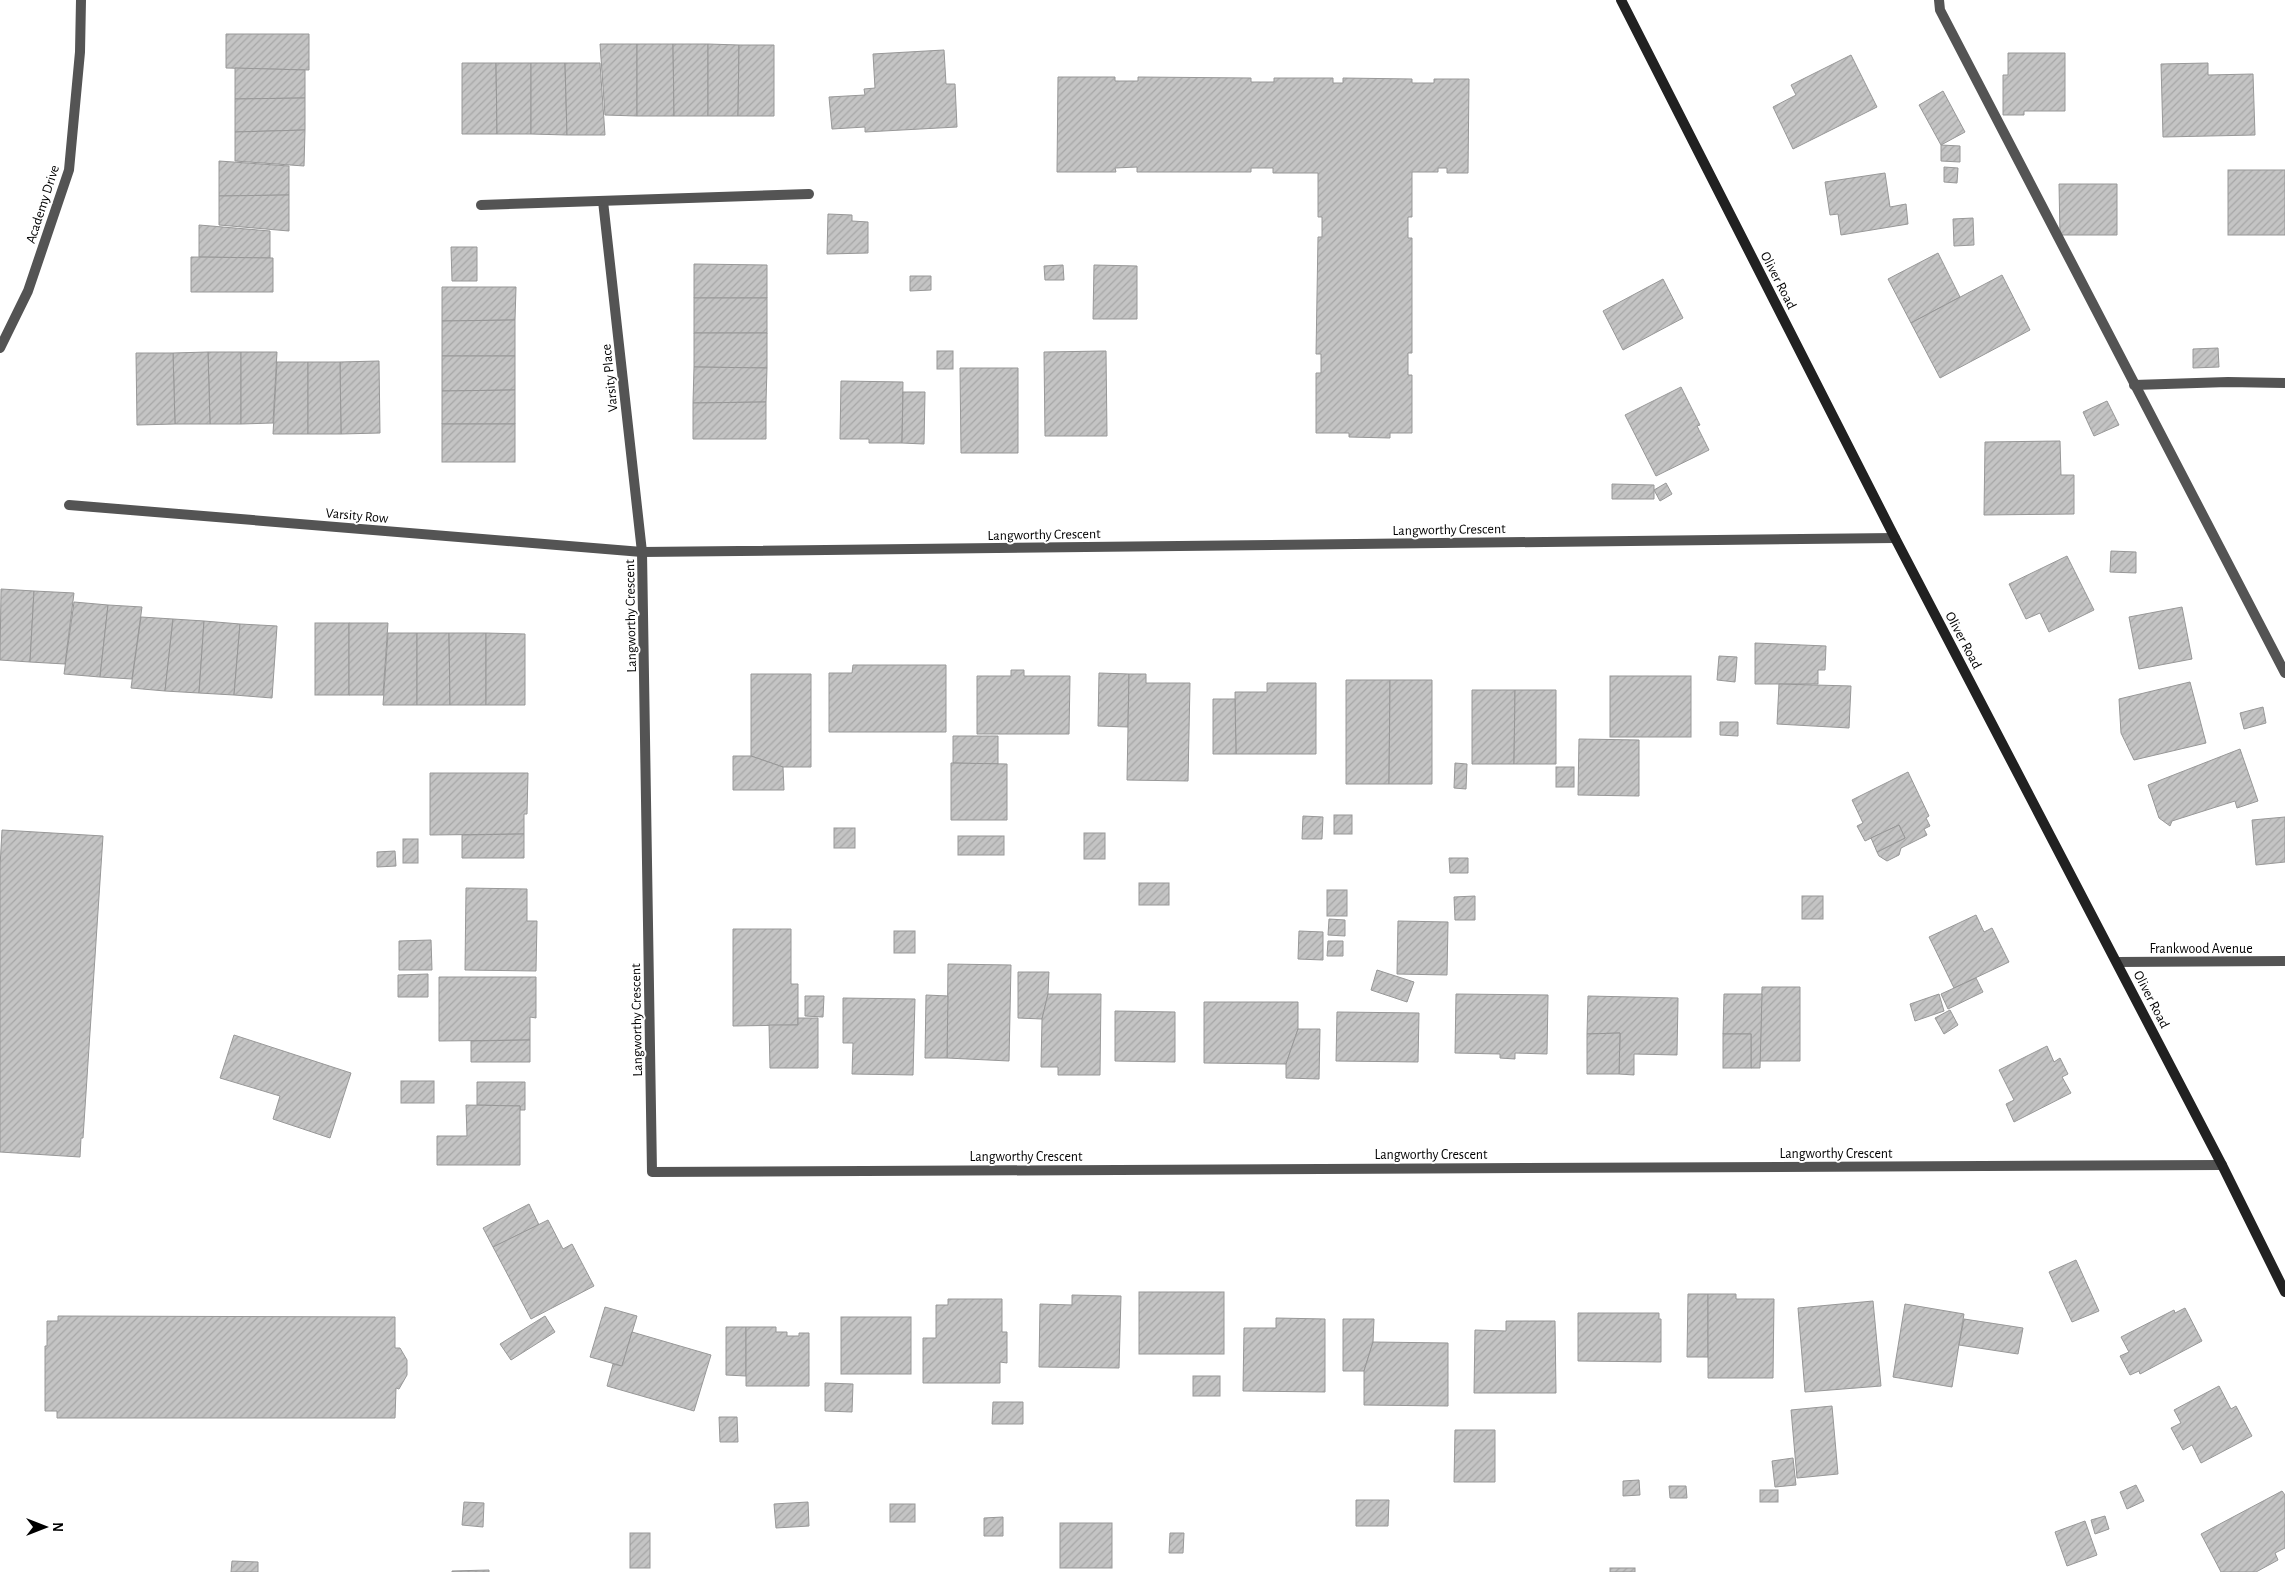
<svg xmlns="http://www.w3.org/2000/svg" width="2285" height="1572" font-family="'Alegreya Sans',sans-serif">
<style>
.building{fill:url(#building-hatch);stroke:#989898}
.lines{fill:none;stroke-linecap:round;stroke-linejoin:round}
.service{stroke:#545454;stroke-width:10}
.minor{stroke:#545454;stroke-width:10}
.secondary{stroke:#212121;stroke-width:10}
.labels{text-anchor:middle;stroke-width:4;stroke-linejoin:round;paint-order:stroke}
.street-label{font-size:14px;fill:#000;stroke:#fff}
</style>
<defs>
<pattern id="building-hatch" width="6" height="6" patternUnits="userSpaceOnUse" patternTransform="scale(1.25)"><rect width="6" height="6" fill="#c4c4c4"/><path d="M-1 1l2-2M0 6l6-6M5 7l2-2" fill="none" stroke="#a7a7a7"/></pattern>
</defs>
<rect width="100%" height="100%" fill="#fff"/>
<g class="building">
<path d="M226 34H309V70L226 68Z"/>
<path d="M600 44H637V116L605 115Z"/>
<path d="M637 44H673L674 116H637Z"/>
<path d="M673 44H708V116H674Z"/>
<path d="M708 44 739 45 738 116H708Z"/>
<path d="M739 45H774V116H738Z"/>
<path d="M944 50 946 84H955L957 127 865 132V127L832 129 829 97 865 95 864 89 875 88 873 54Z"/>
<path d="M2008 53H2065V111H2024V115H2003V75H2008Z"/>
<path d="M1851 55 1877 107 1793 149 1773 107 1796 95 1791 85Z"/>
<path d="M462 63H496L497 134H462Z"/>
<path d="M496 63H531V134H497Z"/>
<path d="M531 63H565L567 135 531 134Z"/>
<path d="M565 63H600L605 135H567Z"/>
<path d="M2208 63V75L2253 74 2255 135 2163 137 2161 64Z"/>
<path d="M235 68 305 70V98L235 99Z"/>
<path d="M1058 77H1115V81H1138V77L1251 78V82H1274V78H1333V83H1343V78L1412 79V83H1434V79H1469L1468 173H1447V168H1438V172H1412V217H1408V238H1412V353H1408V375H1412V433H1390V438L1349 437V433H1316V373H1321V354H1316L1318 237H1322V217H1318V173H1273V168H1251V172H1137V167L1115 168 1116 172H1057Z"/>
<path d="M1943 91 1965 132 1941 145 1919 105Z"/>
<path d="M305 98V130L235 132V99Z"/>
<path d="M305 130 304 166 235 161V132Z"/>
<path d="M1941 145 1960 146V162L1941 161Z"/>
<path d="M219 161 289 166V195L219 196Z"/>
<path d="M1944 167 1958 168 1957 183 1944 182Z"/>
<rect x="2228" y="170" width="57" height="65"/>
<path d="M1885 173 1890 207 1906 204 1908 224 1841 235 1838 214 1830 215 1825 182Z"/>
<path d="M2059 184H2117V235H2060Z"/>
<path d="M289 195V231L219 225V196Z"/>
<path d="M828 214 852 215V221L868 222V253L827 254Z"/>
<path d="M1973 218 1974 245 1954 246 1953 219Z"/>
<path d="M199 225 270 231V258L199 257Z"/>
<path d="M451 247H477V281H452Z"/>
<path d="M1938 253 1960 297 1911 323 1888 279Z"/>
<path d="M191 257 273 258V292H191Z"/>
<path d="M694 264 767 265V298H694Z"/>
<path d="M1063 265 1064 280H1045L1044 266Z"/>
<path d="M1094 265 1137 266V319H1093Z"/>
<path d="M2002 275 2030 330 1940 378 1911 323Z"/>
<path d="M910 276H931V290L910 291Z"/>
<path d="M1663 279 1683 318 1623 350 1603 311Z"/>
<path d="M442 287H516L515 320 442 321Z"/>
<rect x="694" y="298" width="73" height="35"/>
<path d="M515 320V356H442V321Z"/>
<path d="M694 333H767V368L694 367Z"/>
<path d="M2218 348 2219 367 2193 368V349Z"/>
<rect x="937" y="351" width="16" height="18"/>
<path d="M1106 351 1107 436H1045L1044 352Z"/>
<path d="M208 352H241V424H210Z"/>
<path d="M208 352 210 424H175L173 353Z"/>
<path d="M241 352H277L273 423 241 424Z"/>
<path d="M136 353H173L175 424 137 425Z"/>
<path d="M442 356H515V390L442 391Z"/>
<path d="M379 361 380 433 341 434 340 362Z"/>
<path d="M277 362H308V434H273Z"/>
<path d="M308 362H340L341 434H308Z"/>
<path d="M694 367 767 368 766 402 693 403Z"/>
<path d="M960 368H1018V453H961Z"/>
<path d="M841 381 903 382 902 443H869V439H840Z"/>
<path d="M1681 387 1700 425 1697 426 1709 450 1656 476 1625 415Z"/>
<path d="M515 390V424H442V391Z"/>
<path d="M903 392H925L924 444 902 443Z"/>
<path d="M2107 401 2119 425 2094 436 2083 412Z"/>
<path d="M766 402V439H693V403Z"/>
<rect x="442" y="424" width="73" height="38"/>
<path d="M2060 441 2061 475H2074V514L1984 515 1985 442Z"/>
<path d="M1666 483 1672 494 1660 501 1654 490Z"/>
<path d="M1612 484 1654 485V499H1612Z"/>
<path d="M2111 551 2136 552V573L2110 572Z"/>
<path d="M2067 556 2094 610 2049 632 2040 613 2026 619 2009 584Z"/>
<path d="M1 589 34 591 30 662 0 660Z"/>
<path d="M34 591 74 593 65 664 30 662Z"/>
<path d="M74 602 108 605 100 677 64 674Z"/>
<path d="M108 605 142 607 132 679 100 677Z"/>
<path d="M2182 607 2192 659 2139 669 2129 617Z"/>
<path d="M141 617 173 619 165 691 131 688Z"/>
<path d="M173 619 204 621 199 693 165 691Z"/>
<path d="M204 621 240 624 234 695 199 693Z"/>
<rect x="315" y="623" width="34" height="72"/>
<path d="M349 623H388L383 695H349Z"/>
<path d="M240 624 277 626 272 698 234 695Z"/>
<path d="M388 633H417V705H383Z"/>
<path d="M417 633H449L450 705H417Z"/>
<path d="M449 633H486V705H450Z"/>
<path d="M486 633 525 634V705H486Z"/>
<path d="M1755 643 1826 646 1825 670H1818V684H1755Z"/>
<path d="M1719 656 1737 657 1735 682 1717 680Z"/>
<path d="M853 665H946V732H829V673H852Z"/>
<path d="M1011 670H1024V676H1070L1069 734H977V676H1011Z"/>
<path d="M1099 673 1129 674 1128 727 1098 726Z"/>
<path d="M751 674H811V767H783L751 756Z"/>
<path d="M1129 674H1146V683H1190L1188 781 1127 780Z"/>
<rect x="1610" y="676" width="81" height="61"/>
<path d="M1346 680H1390L1389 784H1346Z"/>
<path d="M1390 680H1432V784H1389Z"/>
<path d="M2190 682 2206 743 2134 760 2121 733 2119 699Z"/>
<path d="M1267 683H1316V754H1236L1235 692H1267Z"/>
<path d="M1779 684 1851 686 1849 728 1777 724Z"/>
<path d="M1472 690H1515L1514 764H1472Z"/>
<path d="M1515 690H1556V764H1514Z"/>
<path d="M1213 699H1235L1236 754H1213Z"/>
<path d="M2263 707 2266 723 2244 729 2240 713Z"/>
<path d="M1720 722H1738V736L1720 735Z"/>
<path d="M953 736H998V764L953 763Z"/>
<path d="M1579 739 1639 740V796L1578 795Z"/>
<path d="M2240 749 2258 801 2237 808 2235 801 2172 821 2170 826 2159 818 2148 785Z"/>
<path d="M733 756H751L783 767 784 790H733Z"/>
<path d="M951 763 1007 764V820H951Z"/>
<path d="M1455 763 1467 764 1466 789 1454 788Z"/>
<rect x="1556" y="767" width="18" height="20"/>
<path d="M1908 772 1929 816 1926 818 1930 826 1924 829 1927 835 1901 848 1899 855 1887 861 1879 856 1877 852 1905 838 1899 825 1865 841 1857 826 1863 823 1852 800Z"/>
<path d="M430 773H528L527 814H524V834L430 835Z"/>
<rect x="1334" y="815" width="18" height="19"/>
<path d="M1303 816 1323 817 1322 839H1302Z"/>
<path d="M2285 817V862L2256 865 2252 820Z"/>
<path d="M1899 825 1905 838 1877 852 1871 838Z"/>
<rect x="834" y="828" width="21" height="20"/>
<path d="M2 830 103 836 83 1138H81L80 1157 0 1152V867Z"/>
<rect x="1084" y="833" width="21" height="26"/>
<path d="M524 834V858H462V835Z"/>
<rect x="958" y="836" width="46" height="19"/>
<rect x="403" y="839" width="15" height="24"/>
<path d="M395 851 396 866 377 867V852Z"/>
<path d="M1449 858H1468V873H1450Z"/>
<rect x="1139" y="883" width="30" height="22"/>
<path d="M466 888 527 889V921H537L536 971 465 970Z"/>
<rect x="1327" y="890" width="20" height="26"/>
<path d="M1475 896V920H1455L1454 897Z"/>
<rect x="1802" y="896" width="21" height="23"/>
<path d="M1976 915 1984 932 1992 928 2009 962 1954 988 1929 937Z"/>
<path d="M1329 919 1345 920V936L1328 935Z"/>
<path d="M1398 921 1448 922 1447 975 1397 974Z"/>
<path d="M733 929H791V984H798V1025L733 1026Z"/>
<rect x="894" y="931" width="21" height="22"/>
<path d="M1299 931 1323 932V960L1298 959Z"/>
<path d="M431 940 432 970H399V941Z"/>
<path d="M1328 941H1343V956H1327Z"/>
<path d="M948 964 1011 965 1009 1061 947 1058Z"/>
<path d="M1377 970 1414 982 1407 1002 1371 990Z"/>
<path d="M1018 972H1049L1048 994 1042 1019 1018 1018Z"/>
<path d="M428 974V997H398V975Z"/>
<path d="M439 977H536V1018L530 1017V1040L439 1041Z"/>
<path d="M1976 978 1983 992 1948 1009 1941 994Z"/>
<path d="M1762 987H1800V1061H1760Z"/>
<path d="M1048 994H1101L1100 1075H1058V1067H1041L1042 1019Z"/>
<path d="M1456 994 1548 995 1547 1054 1515 1053V1059L1500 1058V1054L1455 1053Z"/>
<path d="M1724 994H1762L1760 1068H1751V1034H1723Z"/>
<path d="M1939 994 1944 1011 1915 1021 1910 1004Z"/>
<path d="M926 995 948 996 947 1058H925Z"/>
<path d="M805 996H824L823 1017 805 1016Z"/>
<path d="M1588 996 1678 998 1677 1055 1634 1054V1075L1619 1074 1620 1033 1587 1034Z"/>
<path d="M843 998 915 999 913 1075 852 1074 853 1043H843Z"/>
<path d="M1204 1002H1298V1029L1286 1064 1204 1063Z"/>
<path d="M1950 1010 1958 1025 1944 1034 1935 1018Z"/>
<path d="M1115 1011 1175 1012V1062L1115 1061Z"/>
<path d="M1337 1012 1419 1013 1418 1062 1336 1061Z"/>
<path d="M798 1018H818V1068H770L769 1025H798Z"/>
<path d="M1298 1029H1320L1319 1079 1286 1078V1064Z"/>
<path d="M1620 1033 1619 1074H1587V1034Z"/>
<rect x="1723" y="1034" width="28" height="34"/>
<path d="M234 1035 351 1073 330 1138 273 1119 280 1096 220 1078Z"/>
<path d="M530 1040V1062H471V1041Z"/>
<path d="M2047 1046 2054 1062 2060 1058 2068 1074 2062 1077 2071 1093 2014 1122 2006 1104 2014 1100 1999 1070Z"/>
<rect x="401" y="1081" width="33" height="22"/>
<path d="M477 1082H525V1110H520V1106L477 1105Z"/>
<path d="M466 1105 520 1106V1165H437V1136H467Z"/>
<path d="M529 1204 539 1225 493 1247 483 1228Z"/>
<path d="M548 1220 563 1249 572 1244 594 1286 531 1319 493 1247Z"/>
<path d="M2076 1260 2099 1311 2072 1322 2049 1272Z"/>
<rect x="1139" y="1292" width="85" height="62"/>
<path d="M1688 1294H1708V1357H1687Z"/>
<path d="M1708 1294H1736V1299H1774L1773 1378H1708Z"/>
<path d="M1072 1295 1121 1296 1119 1368 1039 1367 1040 1304 1072 1305Z"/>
<path d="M948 1299H1002V1332H1007V1363L1000 1362V1383H923V1338H936V1305H948Z"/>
<path d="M1873 1301 1881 1386 1805 1392 1798 1308Z"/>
<path d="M1905 1304 1964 1314 1952 1387 1893 1377Z"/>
<path d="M605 1307 637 1316 622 1366 590 1357Z"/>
<path d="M2185 1308 2202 1341 2140 1374 2139 1371 2130 1375 2120 1356 2129 1352 2121 1337 2174 1310 2175 1313Z"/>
<path d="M1578 1313H1659V1319H1661V1362L1578 1361Z"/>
<path d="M58 1316 395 1317V1348H400L407 1360V1375L399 1389 396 1388 395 1418H57V1411H45V1346H47V1321H58Z"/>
<path d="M545 1316 555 1332 511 1360 500 1344Z"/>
<rect x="841" y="1317" width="70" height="57"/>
<path d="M1276 1318 1325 1319V1392L1243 1391 1244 1328H1276Z"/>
<path d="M1343 1319H1374L1373 1342 1364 1371H1343Z"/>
<path d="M1964 1319 2023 1328 2018 1354 1959 1345Z"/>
<path d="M1506 1321H1555L1556 1393H1474L1475 1330 1506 1331Z"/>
<path d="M726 1327H746V1376L726 1375Z"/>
<path d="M746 1327H776V1332H787V1336H799V1333H809V1386H746Z"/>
<path d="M632 1332 711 1355 694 1411 607 1386 613 1364 622 1366Z"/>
<path d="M1373 1342 1448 1343V1406L1364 1405V1371Z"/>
<rect x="1193" y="1376" width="27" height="20"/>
<path d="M825 1383 853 1384 852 1412 825 1411Z"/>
<path d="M2219 1386 2231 1409 2236 1406 2252 1436 2201 1463 2192 1445 2183 1450 2171 1428 2181 1423 2174 1410Z"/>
<path d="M993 1402H1023V1424H992Z"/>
<path d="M1832 1406 1838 1474 1797 1478 1791 1410Z"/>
<path d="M719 1417H737L738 1442H720Z"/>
<path d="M1455 1430H1495V1482H1454Z"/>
<path d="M1793 1458 1796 1485 1775 1487 1772 1461Z"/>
<path d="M1639 1480 1640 1495 1623 1496V1481Z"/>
<path d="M2136 1485 2144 1501 2127 1509 2120 1492Z"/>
<path d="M1669 1486H1686L1687 1498H1670Z"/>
<rect x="1760" y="1490" width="18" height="12"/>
<path d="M2282 1491 2285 1495V1548L2275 1553 2278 1560 2256 1572H2221L2201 1534Z"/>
<path d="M1356 1500H1389L1388 1526H1356Z"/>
<path d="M464 1502 484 1503 483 1527 462 1525Z"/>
<path d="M808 1502 809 1526 776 1528 774 1504Z"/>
<rect x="890" y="1504" width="25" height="18"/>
<path d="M2105 1516 2109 1529 2095 1534 2091 1520Z"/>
<path d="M1003 1517V1536H984V1518Z"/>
<path d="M2085 1521 2097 1555 2067 1566 2055 1532Z"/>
<rect x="1060" y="1523" width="52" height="45"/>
<rect x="630" y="1533" width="20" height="35"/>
<path d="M1170 1533H1184L1183 1553H1169Z"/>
<path d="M232 1561 258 1562V1572H231Z"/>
<rect x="1610" y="1568" width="25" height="4"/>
<path d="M489 1570V1572H452V1571Z"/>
</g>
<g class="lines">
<g class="service">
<path d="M1939 0 1940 10 2285 673"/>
<path d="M2134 385 2228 382 2285 383"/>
</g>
<g class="minor">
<path d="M603 201 642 552 652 1172 2222 1165"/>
<path d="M481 205 809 194"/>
<path d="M0 348 28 291 69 170 80 52 81 0"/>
<path d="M69 505 642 552 1895 538"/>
<path d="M2117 962 2285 961"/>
</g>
<path class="secondary" d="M1621 0 1895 538 2222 1165 2285 1292"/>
</g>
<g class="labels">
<g class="street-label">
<text transform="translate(42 204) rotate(-72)" y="5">Academy Drive</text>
<text transform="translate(1779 280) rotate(63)" y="5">Oliver Road</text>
<text transform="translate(609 378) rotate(-96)" y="5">Varsity Place</text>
<text transform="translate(357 515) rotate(5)" y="5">Varsity Row</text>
<text transform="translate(1449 529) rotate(-1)" y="5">Langworthy Crescent</text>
<text transform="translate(1044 534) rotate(-1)" y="5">Langworthy Crescent</text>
<text transform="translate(630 616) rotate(-91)" y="5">Langworthy Crescent</text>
<text transform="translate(1964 640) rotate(62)" y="5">Oliver Road</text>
<text x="2201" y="953">Frankwood Avenue</text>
<text transform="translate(2152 999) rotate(63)" y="5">Oliver Road</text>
<text transform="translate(636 1020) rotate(-91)" y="5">Langworthy Crescent</text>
<text x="1836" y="1158">Langworthy Crescent</text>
<text x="1431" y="1159">Langworthy Crescent</text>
<text x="1026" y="1161">Langworthy Crescent</text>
</g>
</g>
<g transform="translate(45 1527) rotate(90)" stroke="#ffffff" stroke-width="4" paint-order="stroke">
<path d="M0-4L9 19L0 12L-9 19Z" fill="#000000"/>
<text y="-8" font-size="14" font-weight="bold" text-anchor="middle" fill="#000000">N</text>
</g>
</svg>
